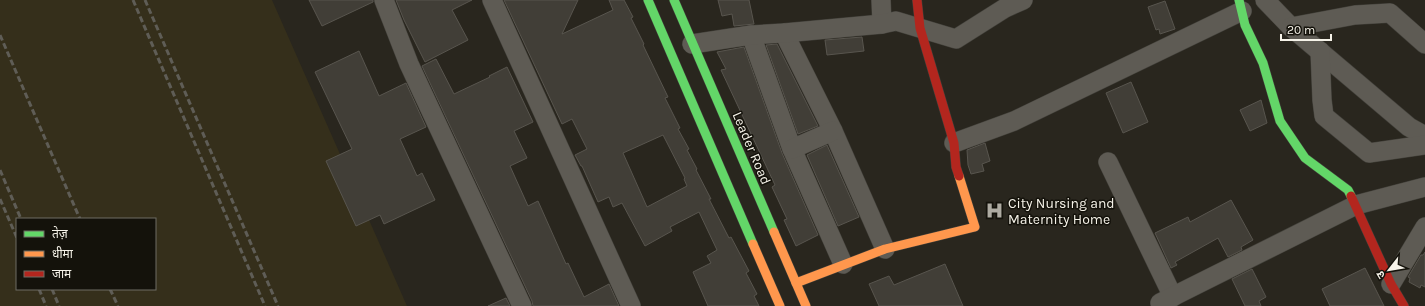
<svg xmlns="http://www.w3.org/2000/svg" width="1425" height="306" font-family="Karla,'Noto Sans Devanagari',sans-serif">
<style>
.built{fill:#352f1b;fill-rule:evenodd}
.building{fill:#413e37;stroke:#58554e;fill-rule:evenodd}
.lines{fill:none;stroke-linecap:round;stroke-linejoin:round}
.street-casing{stroke:#42403a;stroke-width:20}
.fast-casing{stroke:#42403a;stroke-width:10}
.slow-casing{stroke:#42403a;stroke-width:10}
.jam-casing{stroke:#42403a;stroke-width:10}
.street{stroke:#5e5b54;stroke-width:19}
.fast{stroke:#63d668;stroke-width:9}
.slow{stroke:#ff974d;stroke-width:9}
.jam{stroke:#b3261e;stroke-width:9}
.rail{stroke:#5f5d56;stroke-width:3;stroke-dasharray:6 3;stroke-linecap:butt}
.labels{text-anchor:middle;stroke-width:3;stroke-linejoin:round;paint-order:stroke}
.street-label{font-size:14px;fill:#f6f3e9;stroke:#14120b}
.poi-label{font-size:14px;fill:#f6f3e9;stroke:#14120b;text-anchor:start}
</style>
<rect width="100%" height="100%" fill="#29261e"/>
<path class="built" d="M0 0H272L407 306H0ZM17 219H155V289H17Z"/>
<g class="building">
<path d="M309 0H373V2L322 26Z"/>
<path d="M396 0H472L452 10 468 40 425 62 404 20Z"/>
<path d="M504 0H578L562 34 613 10 609 0H624L633 17 631 18 644 44 643 45 668 97 665 98 680 128 678 129 689 149 687 150 697 169 696 170 711 199H709L729 238 731 237 749 271 746 273 757 294 754 296 759 306H708L693 272 711 263 707 256 717 250 699 212 670 227 672 231 645 246 622 203 613 207 609 197 598 202 582 166H581L575 155 587 149 572 119 562 124ZM663 135 685 178 684 179 687 186 647 207 623 153Z"/>
<path d="M718 0H749L754 24 734 26 732 14 722 16Z"/>
<path d="M1165 1 1175 29 1160 34 1159 29 1156 30 1148 7Z"/>
<path d="M862 37 864 51 827 55 825 40Z"/>
<path d="M777 44 818 126 798 134 766 45Z"/>
<path d="M744 47 782 153 818 235 796 246 784 220 787 219 772 187 775 185 721 70 726 69 717 52Z"/>
<path d="M359 51 379 96 406 83 426 127 400 139 417 176 422 173 435 200 384 224 380 215 356 226 326 161 352 149 315 72Z"/>
<path d="M436 59 454 94 490 77 489 76 507 67 533 122 514 131 527 158 510 166 528 206 538 201 566 264 568 263 584 297 609 284 619 306H533L532 301 422 66Z"/>
<path d="M1131 82 1148 122 1123 133 1106 93Z"/>
<path d="M1261 100 1267 123 1250 131 1240 110Z"/>
<path d="M985 143 990 161 982 164 984 171 971 174 968 165 967 150Z"/>
<path d="M827 145 859 217 838 226 807 155Z"/>
<path d="M1231 200 1253 240 1241 247 1242 250 1228 257 1218 238 1175 262 1177 265 1171 268 1155 233 1188 217 1190 222Z"/>
<path d="M1425 252V287L1421 285 1420 288 1409 282 1410 278 1408 277 1421 255H1423Z"/>
<path d="M945 264 963 306H879L869 284 889 276 894 285Z"/>
<path d="M1365 268 1384 306H1330L1322 289Z"/>
<path d="M1252 269 1266 297 1259 301 1261 306H1245L1232 279Z"/>
<path d="M506 298 510 306H488Z"/>
</g>
<g class="lines">
<defs>
<g id="street">
<path d="M384 0 409 64 522 306"/>
<path d="M492 0 631 306"/>
<path d="M881 0 882 24"/>
<path d="M1265 0 1291 27 1409 127 1425 136"/>
<path d="M1291 27 1355 15 1390 13 1425 44"/>
<path d="M784 33 833 131 885 249"/>
<path d="M751 35 792 149 843 264"/>
<path d="M692 44 751 35 784 33 882 24 896 21 956 39 1005 8 1023 0"/>
<path d="M1320 51 1322 100 1324 116 1369 153 1425 145"/>
<path d="M954 143 1014 121 1242 11"/>
<path d="M792 149 833 131"/>
<path d="M1108 162 1173 297"/>
<path d="M1391 284 1425 227"/>
<path d="M1160 303 1356 205 1425 187"/>
</g>
<g id="fast">
<path d="M648 0 753 244"/>
<path d="M674 0 774 232"/>
<path d="M1239 0 1245 25 1263 63 1280 121 1305 158 1348 190 1351 196"/>
</g>
<g id="slow">
<path d="M774 232 806 306"/>
<path d="M753 244 780 306"/>
<path d="M796 283 885 249 975 227 959 176"/>
</g>
<g id="jam">
<path d="M917 0 920 28 954 143 956 167 959 176"/>
<path d="M1351 196 1391 284 1404 306"/>
</g>
</defs>
<use href="#street" class="street-casing"/>
<use href="#fast" class="fast-casing"/>
<use href="#slow" class="slow-casing"/>
<use href="#jam" class="jam-casing"/>
<use href="#street" class="street"/>
<use href="#fast" class="fast"/>
<use href="#slow" class="slow"/>
<use href="#jam" class="jam"/>
<g class="rail">
<path d="M133 0 265 306"/>
<path d="M145 0 278 306"/>
<path d="M0 35 80 219"/>
<path d="M0 170 21 219"/>
<path d="M0 199 17 238"/>
<path d="M39 289 46 306"/>
<path d="M52 289 59 306"/>
<path d="M110 289 118 306"/>
</g>
</g>
<defs>
<symbol id="hospital-bare" viewBox="-9 -9 18 18"><path d="M-5-5h3v3.5h4V-5h3V5h-3V1.5h-4V5h-3Z" fill="#aeaba2" stroke="#14120b" stroke-width="2.5" paint-order="stroke"/></symbol>
</defs>
<g fill-rule="evenodd">
<use href="#hospital-bare" x="982" y="198" width="25" height="25"/>
</g>
<g class="labels">
<g class="street-label">
<text transform="translate(752 148) rotate(67)" y="5">Leader Road</text>
</g>
<g class="poi-label">
<text x="1008" y="208">City Nursing and<tspan x="1008" dy="16">Maternity Home</tspan></text>
</g>
</g>
<rect x="16" y="218" width="140" height="72" fill="#14120b" stroke="#6e6c64"/>
<rect x="24" y="231" width="20" height="6" fill="#63d668" stroke="#6e6c64"/>
<text x="52" y="238" font-size="12" fill="#f6f3e9">तेज़</text>
<rect x="24" y="251" width="20" height="6" fill="#ff974d" stroke="#6e6c64"/>
<text x="52" y="258" font-size="12" fill="#f6f3e9">धीमा</text>
<rect x="24" y="271" width="20" height="6" fill="#b3261e" stroke="#6e6c64"/>
<text x="52" y="278" font-size="12" fill="#f6f3e9">जाम</text>
<g transform="translate(1389 270) rotate(239)" stroke="#14120b" stroke-width="3" paint-order="stroke">
<path d="M0-3L7 15L0 10L-7 15Z" fill="#f6f3e9"/>
<text y="-6" font-size="11" font-weight="bold" text-anchor="middle" fill="#f6f3e9">उ</text>
</g>
<path d="M1281 34v6h50v-6" fill="none" stroke="#f6f3e9" stroke-width="2"/>
<text x="1287" y="34" font-size="12" fill="#f6f3e9" stroke="#14120b" stroke-width="3" paint-order="stroke">20 m</text>
</svg>
